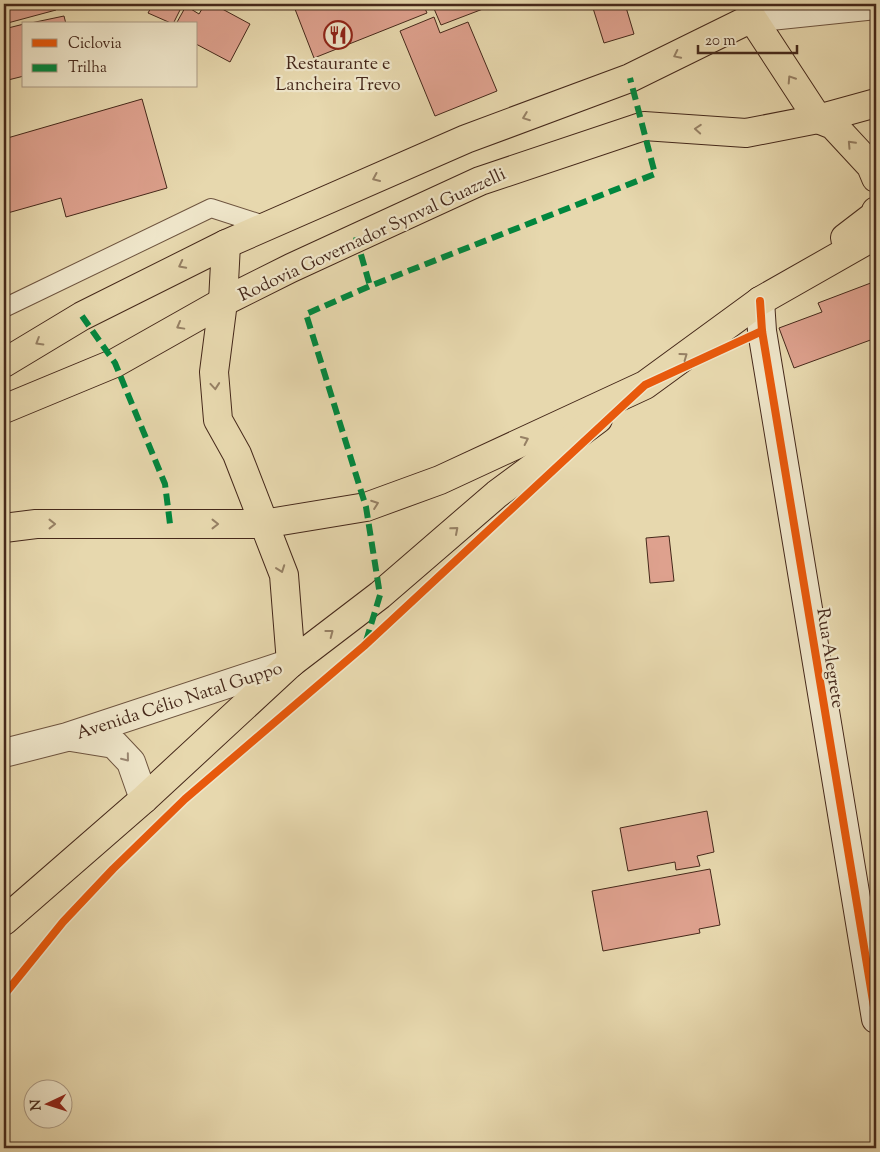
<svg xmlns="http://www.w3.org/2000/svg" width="880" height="1152" font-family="'Sorts Mill Goudy',serif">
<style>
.building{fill:#dea18e;stroke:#45281a}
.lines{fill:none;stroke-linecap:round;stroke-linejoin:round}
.lane-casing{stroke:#6e543f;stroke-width:20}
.street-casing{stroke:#6e543f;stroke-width:30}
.secondary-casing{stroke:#45281a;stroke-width:30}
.primary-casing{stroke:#45281a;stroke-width:30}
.lane{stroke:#efe6ca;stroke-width:18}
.street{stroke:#efe6ca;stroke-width:28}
.secondary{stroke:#efe6ca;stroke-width:28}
.primary{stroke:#e7d8ae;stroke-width:28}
.quiet{stroke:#00873e;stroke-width:6;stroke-dasharray:12 6;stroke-linecap:butt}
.cycleway-casing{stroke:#efe6ca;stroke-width:11}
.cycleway{stroke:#e8590c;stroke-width:8}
.oneway{stroke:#968064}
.oneway2{stroke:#9a8772}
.labels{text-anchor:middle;stroke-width:4.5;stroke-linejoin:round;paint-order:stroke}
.poi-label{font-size:18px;fill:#45281a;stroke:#efe6ca}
.street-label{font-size:18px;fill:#45281a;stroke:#efe6ca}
</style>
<rect width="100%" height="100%" fill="#e7d8ae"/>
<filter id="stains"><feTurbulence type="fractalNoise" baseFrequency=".004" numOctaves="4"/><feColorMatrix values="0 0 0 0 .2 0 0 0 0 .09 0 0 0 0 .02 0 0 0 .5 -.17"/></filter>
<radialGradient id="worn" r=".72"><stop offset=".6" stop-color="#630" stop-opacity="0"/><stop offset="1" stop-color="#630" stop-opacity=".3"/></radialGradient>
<g class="building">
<path d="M4 4H54L56 10 4 24Z"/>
<path d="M153 4H183L173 24 148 13Z"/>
<path d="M205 4H213L250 24 230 62 196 44V24H176L186 6 199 14Z"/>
<path d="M293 4H423L427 13 314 58Z"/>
<path d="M432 4H496L441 25Z"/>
<path d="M598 4H625L634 34 604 43 592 5Z"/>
<path d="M64 16 66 24H26Z"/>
<path d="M434 17 440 33 468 22 497 91 435 116 400 31Z"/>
<path d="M24 24V76L4 81V29Z"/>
<path d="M142 99 167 188 66 217 61 198 4 214V139Z"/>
<path d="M876 281V338L794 368 779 328 822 312 818 303Z"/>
<path d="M669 536 674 581 650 583 646 538Z"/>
<path d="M707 811 714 852 697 856 700 866 676 870 675 862 628 871 620 828Z"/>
<path d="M710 869 720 925 699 929 700 933 603 951 592 891Z"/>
</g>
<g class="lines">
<defs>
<path id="lane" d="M4 308 211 208 267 226"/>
<g id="street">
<path d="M752 18 876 5"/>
<path d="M71 737 114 744 131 762 144 799"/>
<path d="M4 753 67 737 291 663"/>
</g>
<path id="secondary" d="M760 301 762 331 876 1019"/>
<g id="primary">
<path d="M845 238 875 215 876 211"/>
<path d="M226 244 223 302 214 372 218 420 237 454 284 575 291 663"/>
<path d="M4 363 82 316 226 244 466 139 630 78 752 18 818 119 833 125 871 166 876 178"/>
<path d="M4 409 115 363 223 302 291 268 480 181 644 126 746 133 818 119 876 103"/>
<path d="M4 528 36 524H263L366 507 440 480 645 385 760 301 876 235"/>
<path d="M4 921 144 799 291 663 380 595 497 494 598 419"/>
</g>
</defs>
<use href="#lane" class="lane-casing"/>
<use href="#street" class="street-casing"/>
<use href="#secondary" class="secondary-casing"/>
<use href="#primary" class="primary-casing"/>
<use href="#lane" class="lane"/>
<use href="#street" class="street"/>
<use href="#secondary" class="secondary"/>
<use href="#primary" class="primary"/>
<g class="quiet">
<path d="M356 237 370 286"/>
<path d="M82 316 115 363 165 484 170 524"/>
<path d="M366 641 380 595 366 507 306 314 370 286 655 174 630 78"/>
</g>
<defs>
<g id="cycleway">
<path d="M760 301 762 331 876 1019"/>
<path d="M4 995 63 922 113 869 185 799 364 646 645 385 762 331"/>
</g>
</defs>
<use href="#cycleway" class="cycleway-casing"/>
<use href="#cycleway" class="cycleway"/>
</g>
<defs><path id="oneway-chevron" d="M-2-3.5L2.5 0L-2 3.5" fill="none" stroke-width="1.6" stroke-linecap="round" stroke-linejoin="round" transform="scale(1.25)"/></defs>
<g class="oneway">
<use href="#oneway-chevron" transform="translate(677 55) rotate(154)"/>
<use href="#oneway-chevron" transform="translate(791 79) rotate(-123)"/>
<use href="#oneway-chevron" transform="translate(526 117) rotate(159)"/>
<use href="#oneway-chevron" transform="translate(698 129) rotate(-176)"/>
<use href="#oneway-chevron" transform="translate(851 144) rotate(-133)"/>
<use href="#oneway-chevron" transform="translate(376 178) rotate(156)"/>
<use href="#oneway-chevron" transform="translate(182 265) rotate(153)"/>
<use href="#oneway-chevron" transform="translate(180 326) rotate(151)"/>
<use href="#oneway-chevron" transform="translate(39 342) rotate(149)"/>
<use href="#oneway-chevron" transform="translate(684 356) rotate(-36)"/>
<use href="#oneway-chevron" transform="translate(215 386) rotate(85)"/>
<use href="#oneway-chevron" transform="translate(525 440) rotate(-25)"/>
<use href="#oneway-chevron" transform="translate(375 504) rotate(-20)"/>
<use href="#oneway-chevron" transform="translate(52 524)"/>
<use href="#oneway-chevron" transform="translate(215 524)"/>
<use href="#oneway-chevron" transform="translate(455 530) rotate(-41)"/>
<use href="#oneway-chevron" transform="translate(281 569) rotate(70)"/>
<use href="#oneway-chevron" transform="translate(330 633) rotate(-37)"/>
</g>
<use class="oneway2" href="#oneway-chevron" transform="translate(126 758) rotate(51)"/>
<defs>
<symbol id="restaurant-ring" viewBox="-11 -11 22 22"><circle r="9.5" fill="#efe6ca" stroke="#8f2418" stroke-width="1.5"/><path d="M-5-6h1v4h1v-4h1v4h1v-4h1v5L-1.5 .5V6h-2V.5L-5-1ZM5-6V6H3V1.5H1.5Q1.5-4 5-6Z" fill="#8f2418"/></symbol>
</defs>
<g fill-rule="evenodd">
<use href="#restaurant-ring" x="322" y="19" width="32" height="32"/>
</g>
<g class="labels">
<g class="poi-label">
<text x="338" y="69">Restaurante e<tspan x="338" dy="21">Lancheira Trevo</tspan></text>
</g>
<g class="street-label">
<text transform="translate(372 234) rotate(-25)" y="6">Rodovia Governador Synval Guazzelli</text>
<text transform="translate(831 658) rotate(81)" y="6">Rua Alegrete</text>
<text transform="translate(179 700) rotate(-18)" y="6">Avenida Célio Natal Guppo</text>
</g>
</g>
<rect width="880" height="1152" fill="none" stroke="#e7d8ae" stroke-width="20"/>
<rect x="5" y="5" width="870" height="1142" fill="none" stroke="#45281a" stroke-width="2.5"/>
<rect x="10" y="10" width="860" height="1132" fill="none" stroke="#45281a"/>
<rect x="22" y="22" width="175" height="65" fill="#efe6ca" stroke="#ab9a84"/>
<rect x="32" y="39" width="25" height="8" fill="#e8590c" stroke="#ab9a84"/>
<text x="68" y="48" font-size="15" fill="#45281a">Ciclovia</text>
<rect x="32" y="64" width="25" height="8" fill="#00873e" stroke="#ab9a84"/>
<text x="68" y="72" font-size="15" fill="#45281a">Trilha</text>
<g transform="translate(48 1104) rotate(266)"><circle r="24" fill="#efe6ca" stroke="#ab9a84"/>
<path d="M0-4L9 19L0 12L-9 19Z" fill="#8f2418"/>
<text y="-8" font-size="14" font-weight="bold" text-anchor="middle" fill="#45281a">N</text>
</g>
<path d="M698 45v8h99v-8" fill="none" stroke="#45281a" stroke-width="2.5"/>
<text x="705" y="45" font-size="15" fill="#45281a" stroke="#efe6ca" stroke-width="4" paint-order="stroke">20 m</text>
<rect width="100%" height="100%" filter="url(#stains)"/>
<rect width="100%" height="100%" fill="url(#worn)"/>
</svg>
